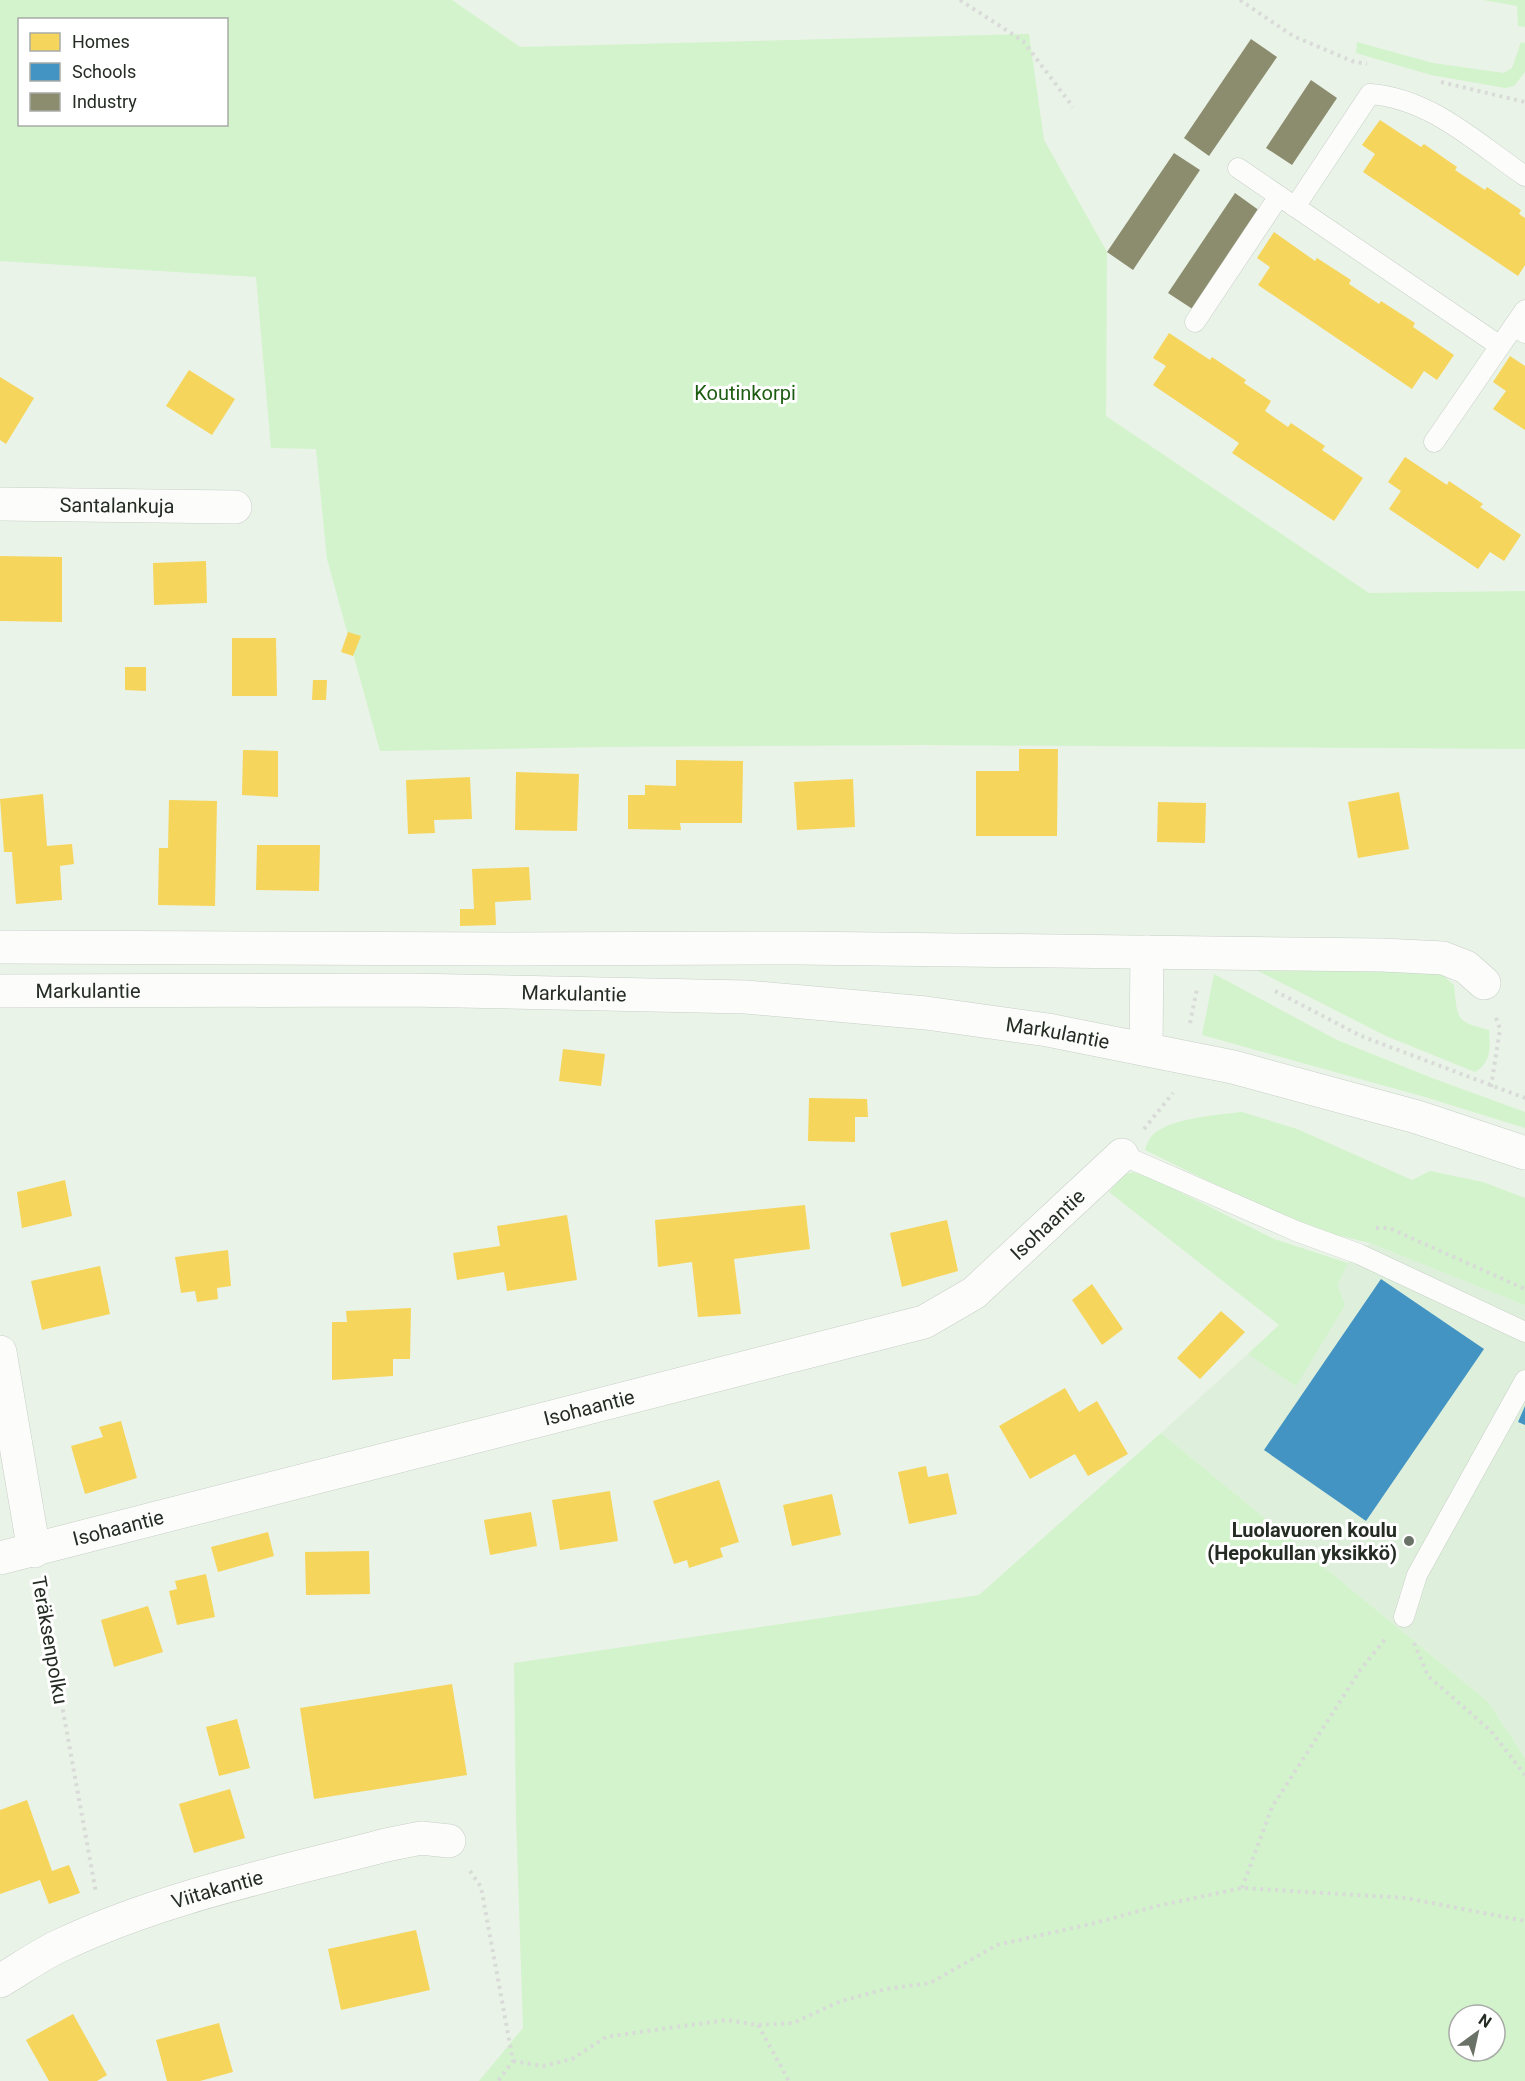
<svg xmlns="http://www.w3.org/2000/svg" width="1525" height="2081" font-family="Roboto,sans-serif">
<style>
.built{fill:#def0db}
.green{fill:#d2f3cb;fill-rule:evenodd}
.homes{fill:#f6d55c}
.schools{fill:#4393c3}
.industry{fill:#8c8c6e}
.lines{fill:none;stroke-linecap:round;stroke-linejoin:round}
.service-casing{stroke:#c7cfc6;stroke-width:21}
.minor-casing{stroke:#c7cfc6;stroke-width:34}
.secondary-casing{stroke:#c7cfc6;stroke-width:34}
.path{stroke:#d8dbd8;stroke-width:4;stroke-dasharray:3 4.5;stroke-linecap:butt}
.service{stroke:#fcfdfb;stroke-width:20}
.minor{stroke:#fcfdfb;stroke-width:33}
.secondary{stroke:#fcfdfb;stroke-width:33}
.poi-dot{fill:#6a7268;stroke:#fff;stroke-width:2}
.labels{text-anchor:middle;stroke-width:6;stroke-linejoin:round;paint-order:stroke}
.park-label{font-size:20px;fill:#1d5d11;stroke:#fff}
.street-label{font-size:20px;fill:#252c24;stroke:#fff}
.poi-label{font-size:20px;font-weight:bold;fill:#252c24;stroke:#fff;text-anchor:end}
</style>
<rect width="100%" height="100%" fill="#eaf3e7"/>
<path class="built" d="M1370 1243 1525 1305V1758L1488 1702 1161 1433Z"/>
<g class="green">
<path d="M0 0H452L520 47 1029 34 1044 140 1107 252 1106 416 1369 593 1525 591V749L924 745 605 747 380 751 327 559 316 449 271 448 256 277 0 261ZM20 20H226V124H20Z"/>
<path d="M1483 0H1525V27L1518 26 1517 6Z"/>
<path d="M1357 42 1433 63 1504 73 1512 68 1521 42 1525 43V72L1514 86 1505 88 1431 75 1356 53Z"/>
<path d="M1258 971H1423L1440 973 1454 985C1458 1019 1454 1021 1489 1030 1490 1047 1492 1062 1475 1072L1386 1036Z"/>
<path d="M1214 974 1337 1040 1432 1078 1525 1112V1128L1425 1097 1202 1035Z"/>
<path d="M1242 1112 1297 1129 1412 1180 1430 1171 1483 1182 1525 1198V1305L1370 1243 1341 1236 1333 1239 1255 1204 1145 1150C1146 1146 1148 1140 1151 1137 1166 1118 1218 1115 1242 1112Z"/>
<path d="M1133 1172 1154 1179 1274 1239 1348 1263 1337 1285 1345 1305 1296 1386 1248 1354 1279 1325 1109 1192 1124 1175Z"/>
<path d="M1161 1433 1488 1702 1525 1758V2081H479L523 2028 516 1817 514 1663 979 1595ZM1459 2015H1495V2051H1459Z"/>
</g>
<g class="homes">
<path d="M1380 120 1421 147 1424 144 1457 167 1455 170 1485 190 1487 187 1521 210 1519 214 1525 218V265L1518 276 1363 172 1375 154 1362 145Z"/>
<path d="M1274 232 1315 261 1317 258 1351 280 1349 284 1379 304 1381 301 1415 323 1413 327 1454 355 1437 380 1424 371 1412 389 1258 285 1270 267 1257 258Z"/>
<path d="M1169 333 1210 360 1212 357 1246 380 1244 383 1271 401 1265 411 1288 427 1291 423 1325 446 1322 450 1363 478 1334 521 1232 453 1239 443 1153 385 1166 366 1153 358Z"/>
<path d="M1510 356 1525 366V430L1493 409 1506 391 1493 382Z"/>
<path d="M189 370 235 399 212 435 166 406Z"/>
<path d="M0 377 34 398 6 444 0 440Z"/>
<path d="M1405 457 1447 485 1449 481 1483 504 1480 507 1521 535 1504 561 1490 552 1478 569 1389 509 1401 491 1388 482Z"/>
<path d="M0 556 62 557V622L0 621Z"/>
<path d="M206 561 207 603 154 605 153 563Z"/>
<path d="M348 632 361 636 353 656 341 652Z"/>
<path d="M232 638H276L277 696H232Z"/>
<path d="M125 667H146V691L125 690Z"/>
<path d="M313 680H327L326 700H312Z"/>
<path d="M1019 749H1058L1057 836H976V771H1019Z"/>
<path d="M243 750 278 751V797L242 795Z"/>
<path d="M676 760 743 761 742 823H680L681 830 628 829V795H645V785L676 786Z"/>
<path d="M516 772 579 774 577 831 515 830Z"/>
<path d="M470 777 472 819 434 820 435 833 408 834 406 780Z"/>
<path d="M853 779 855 827 797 830 794 782Z"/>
<path d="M1399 792 1409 849 1358 858 1348 802Z"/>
<path d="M43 794 47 846 72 844 74 864 60 866 62 900 16 904 12 852H4L0 799Z"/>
<path d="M169 800 217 801 215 906 158 905 159 848H168Z"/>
<path d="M1158 802 1206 803 1205 843 1157 842Z"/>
<path d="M257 845H320L319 891 256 890Z"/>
<path d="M529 867 531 900 495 902 496 925 460 926V909H474L472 869Z"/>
<path d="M563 1049 605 1054 601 1086 559 1081Z"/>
<path d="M809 1098 867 1099 868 1117H855V1142L808 1141Z"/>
<path d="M65 1180 72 1216 22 1228 17 1192Z"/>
<path d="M805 1205 810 1249 734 1259 741 1314 698 1317 692 1262 658 1267 655 1220Z"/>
<path d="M567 1215 577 1280 507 1291 504 1272 457 1280 453 1253 500 1246 497 1226Z"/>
<path d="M947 1220 958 1271 902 1287 890 1233Z"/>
<path d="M228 1250 231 1286 217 1288 218 1299 197 1302 195 1291 181 1293 175 1257Z"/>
<path d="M100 1266 110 1314 42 1330 31 1281Z"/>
<path d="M1092 1284 1123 1329 1102 1345 1072 1300Z"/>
<path d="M411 1308 410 1359H393V1376L332 1380V1322H347L346 1311Z"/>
<path d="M1221 1311 1245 1332 1200 1379 1177 1358Z"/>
<path d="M1065 1388 1079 1412 1097 1401 1128 1454 1088 1476 1075 1454 1030 1479 999 1426Z"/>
<path d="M121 1421 137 1478 85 1494 71 1446 103 1437 99 1427Z"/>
<path d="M926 1466 928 1477 948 1473 957 1514 909 1524 898 1472Z"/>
<path d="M719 1480 739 1542 720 1548 723 1557 689 1568 687 1560 674 1564 653 1501Z"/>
<path d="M610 1491 618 1541 560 1550 552 1500Z"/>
<path d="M832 1494 841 1535 792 1546 783 1505Z"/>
<path d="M531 1512 537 1546 490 1555 484 1520Z"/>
<path d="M268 1532 274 1556 218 1572 211 1547Z"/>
<path d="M369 1551 370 1594 306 1595 305 1552Z"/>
<path d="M206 1574 215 1617 177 1625 169 1591 177 1589 175 1581Z"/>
<path d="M148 1606 163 1652 114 1667 101 1620Z"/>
<path d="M452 1684 467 1775 314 1799 300 1708Z"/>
<path d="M237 1719 250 1768 219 1776 206 1727Z"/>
<path d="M230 1789 245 1838 194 1853 179 1804Z"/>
<path d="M27 1800 52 1871 69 1865 80 1893 49 1904 40 1880 0 1894V1810Z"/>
<path d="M416 1930 430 1990 341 2010 328 1949Z"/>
<path d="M73 2014 107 2075 97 2081H49L26 2040Z"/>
<path d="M219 2023 233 2072 200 2081H167L156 2040Z"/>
</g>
<g class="schools">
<path d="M1381 1279 1484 1349 1366 1521 1264 1450Z"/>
<path d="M1525 1406V1425L1518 1422Z"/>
</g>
<g class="industry">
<path d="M1251 39 1277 57 1209 156 1184 138Z"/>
<path d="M1311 80 1337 98 1292 165 1266 148Z"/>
<path d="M1174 153 1200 170 1133 270 1107 252Z"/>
<path d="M1235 193 1260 211 1194 310 1168 293Z"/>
</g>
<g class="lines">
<defs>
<g id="service">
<path d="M1238 168 1500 346 1434 442"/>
<path d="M1295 207 1370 94C1430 98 1478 144 1525 176"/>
<path d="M1195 322 1279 196"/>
<path d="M1514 326 1525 310"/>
<path d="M1500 346 1514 326 1525 333"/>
<path d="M1122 1155 1296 1231 1359 1254 1525 1332"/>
<path d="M1404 1617 1417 1575 1525 1380"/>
</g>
<g id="minor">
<path id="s1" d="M0 504 235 507"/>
<path d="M0 947 506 949 797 948 1382 955 1443 958 1466 967 1484 983"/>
<path d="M1146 1049 1147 952"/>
<path d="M0 1352 34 1551"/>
<path id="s2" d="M0 1558 924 1322 974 1293 1122 1155"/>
<path id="s3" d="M0 1981C19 1970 38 1956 59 1946 162 1897 276 1874 386 1845L421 1838 449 1841"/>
</g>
<g id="secondary">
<path id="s4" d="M0 991 409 990 746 997 926 1013 1048 1030 1233 1067 1417 1117 1525 1153"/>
</g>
</defs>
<use href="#service" class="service-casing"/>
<use href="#minor" class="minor-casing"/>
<use href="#secondary" class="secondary-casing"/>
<g class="path">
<path d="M960 0 1023 41 1073 107"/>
<path d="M1240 0 1293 36 1352 61 1367 64"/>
<path d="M1441 82 1525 102"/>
<path d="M1275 991 1361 1036 1525 1098"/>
<path d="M1190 1023 1197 989"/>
<path d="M1491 1087 1500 1029 1495 1015"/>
<path d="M1144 1129 1173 1093"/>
<path d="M1376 1228H1389L1525 1289"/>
<path d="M40 1584 96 1893"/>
<path d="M1414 1643 1428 1676 1491 1731 1525 1775"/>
<path d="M470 1871 481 1887 513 2061 498 2081"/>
<path d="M1242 1888 1272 1807 1361 1669 1386 1638"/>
<path d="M758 2025 789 2081"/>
<path d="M513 2061 543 2066 572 2059 606 2037 661 2029 727 2020 758 2025 793 2023 841 2001 886 1989 930 1983 997 1945 1095 1923 1157 1906 1242 1888 1406 1898 1525 1921"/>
</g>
<use href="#service" class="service"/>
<use href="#minor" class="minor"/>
<use href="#secondary" class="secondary"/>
</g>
<circle class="poi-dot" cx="1409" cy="1541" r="6"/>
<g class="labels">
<g class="park-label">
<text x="745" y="400">Koutinkorpi</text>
</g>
<g class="street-label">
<text dy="7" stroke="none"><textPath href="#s1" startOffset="117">Santalankuja</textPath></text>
<text dy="7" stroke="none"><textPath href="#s4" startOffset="88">Markulantie</textPath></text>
<text dy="7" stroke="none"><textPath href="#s4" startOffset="574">Markulantie</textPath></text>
<text dy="7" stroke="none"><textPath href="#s4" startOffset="1060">Markulantie</textPath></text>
<text dy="7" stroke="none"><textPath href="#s2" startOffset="1112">Isohaantie</textPath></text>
<text dy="7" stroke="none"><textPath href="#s2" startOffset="608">Isohaantie</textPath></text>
<text dy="7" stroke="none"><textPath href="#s2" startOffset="122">Isohaantie</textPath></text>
<text transform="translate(50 1640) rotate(80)" y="7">Teräksenpolku</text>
<text dy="7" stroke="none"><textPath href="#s3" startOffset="237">Viitakantie</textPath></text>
</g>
<g class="poi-label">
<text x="1397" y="1537">Luolavuoren koulu<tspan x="1397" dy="23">(Hepokullan yksikkö)</tspan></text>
</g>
</g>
<rect x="18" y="18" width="210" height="108" fill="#ffffff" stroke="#a8aba7" stroke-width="1.5"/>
<rect x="30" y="33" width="30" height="18" fill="#f6d55c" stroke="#a8aba7" stroke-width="1.5"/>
<text x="72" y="48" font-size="18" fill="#252c24">Homes</text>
<rect x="30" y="63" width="30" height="18" fill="#4393c3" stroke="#a8aba7" stroke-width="1.5"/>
<text x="72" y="78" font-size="18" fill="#252c24">Schools</text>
<rect x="30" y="93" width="30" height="18" fill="#8c8c6e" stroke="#a8aba7" stroke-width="1.5"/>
<text x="72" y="108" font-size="18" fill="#252c24">Industry</text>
<g transform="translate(1477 2033) rotate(33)"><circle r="28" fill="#ffffff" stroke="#a8aba7" stroke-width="1.5"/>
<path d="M0-4.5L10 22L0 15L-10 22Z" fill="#6a7268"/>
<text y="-9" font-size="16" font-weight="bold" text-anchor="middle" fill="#252c24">N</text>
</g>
</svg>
